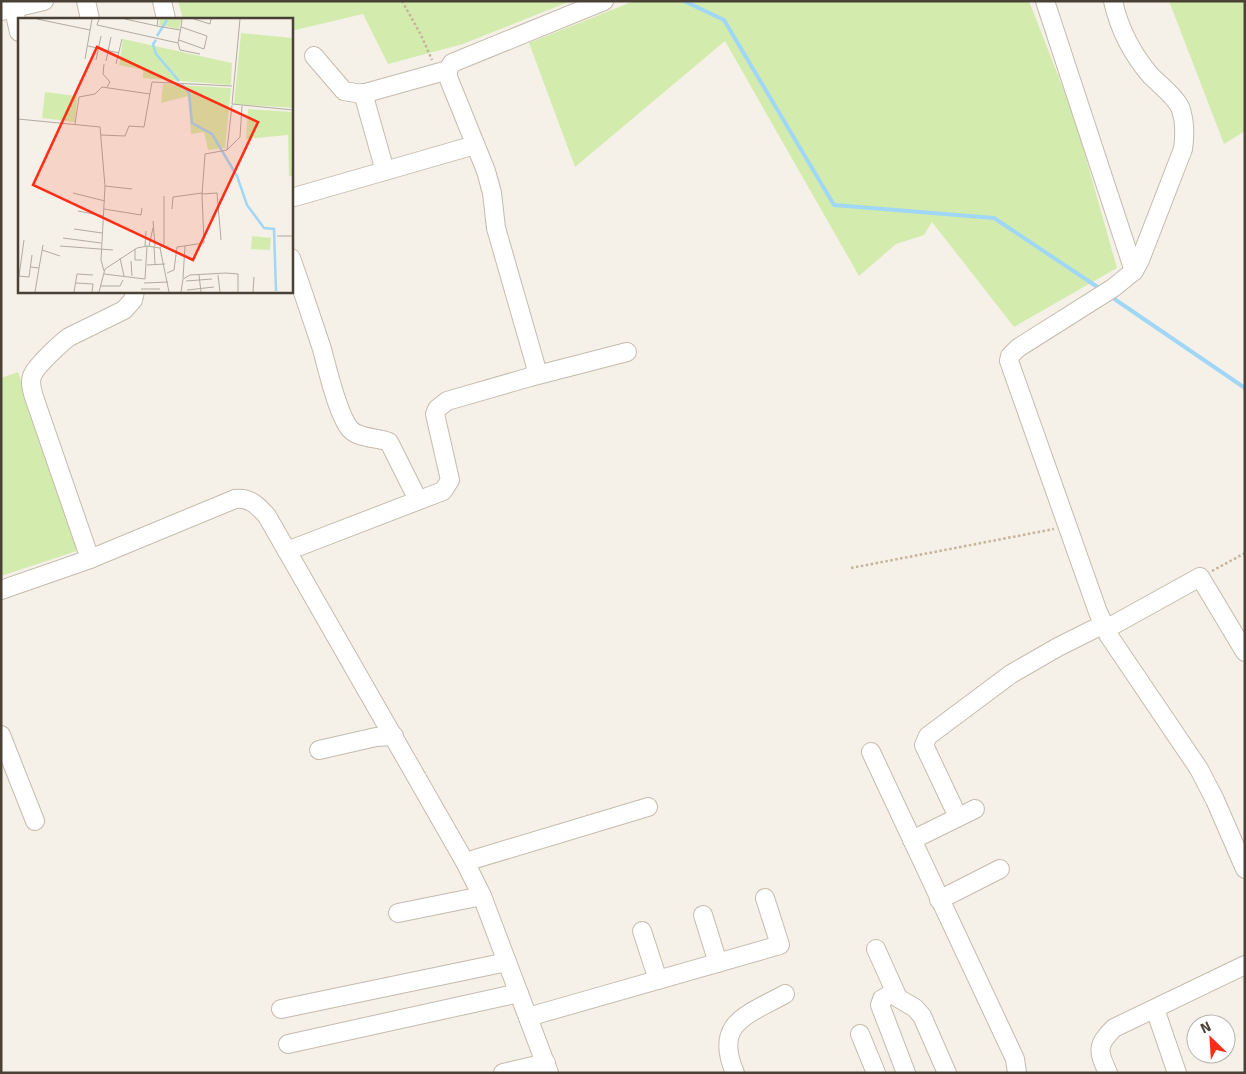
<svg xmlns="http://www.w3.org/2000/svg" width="1246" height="1074" font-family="Signika,sans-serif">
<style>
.green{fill:#d3ecae}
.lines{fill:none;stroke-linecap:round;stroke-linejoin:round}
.stream{stroke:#a1d7f6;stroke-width:4}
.minor-casing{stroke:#c5bbad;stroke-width:20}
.path{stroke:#c5b39a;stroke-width:2.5;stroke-dasharray:2.5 2.5;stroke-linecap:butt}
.minor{stroke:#fff;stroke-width:18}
.inset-river{fill:none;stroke:#a1d7f6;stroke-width:2.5}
.inset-road{fill:none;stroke:#b1aba1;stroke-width:1}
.view{fill:#ff2d16;fill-opacity:0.15;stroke:#ff2d16;stroke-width:2.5}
.inset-edge{fill:none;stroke:#4a4136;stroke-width:2.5}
</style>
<rect width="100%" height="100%" fill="#f5f1e8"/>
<g class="green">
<path d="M178 1H571L463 44 388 64 363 14 291 31V19H183Z"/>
<path d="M634 1H1029L1075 119 1117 268 1014 327 932 222 924 235 896 244 859 276 725 41 575 167 529 43Z"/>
<path d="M1169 1H1245V131L1224 144Z"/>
<path d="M18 372 80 550 1 576V378Z"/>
</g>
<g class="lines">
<g class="stream">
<path d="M684 1 724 20 834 205 994 218 1102 290"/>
<path d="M1110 296 1245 388"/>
</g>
<defs>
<g id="minor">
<path d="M12 1 19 32"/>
<path d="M86 1 90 19"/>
<path d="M162 1 166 19"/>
<path d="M1045 1 1134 271"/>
<path d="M1113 1C1119 28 1133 55 1151 76 1160 85 1174 95 1180 107 1185 120 1185 135 1183 149L1140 260 1134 271 1113 288 1018 348 1010 356 1009 361 1098 612 1109 636 1199 769 1215 800 1245 869"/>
<path d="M1 11 44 1"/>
<path d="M314 56 344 91 362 94 448 70"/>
<path d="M363 93 385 171"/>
<path d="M291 198 475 145"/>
<path d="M291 258C302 289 312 319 322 349 327 368 338 415 350 429 359 439 377 437 389 442L418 500"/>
<path d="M530 377 627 352"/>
<path d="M287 551 443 491 450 480 435 414 437 409 447 401 530 377 534 374 536 367 496 228 492 193 486 171 448 77V70L452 63 604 1"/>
<path d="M90 559 34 397C32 390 29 381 33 374 37 365 61 343 69 337L124 310 133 300 135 291"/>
<path d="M1 590 90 559 235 499C250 497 258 506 267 516L465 862 482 896 549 1073"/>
<path d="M1106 629 1200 577 1245 652"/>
<path d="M1 735 35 821"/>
<path d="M319 750 376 737 394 736"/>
<path d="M871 752 1015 1059 1017 1073"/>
<path d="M958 817 924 745 928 736 1011 674 1058 647 1104 624"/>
<path d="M912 840 975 809"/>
<path d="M465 862 648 807"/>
<path d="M939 900 1000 869"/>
<path d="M398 913 482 896"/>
<path d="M703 915 718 963"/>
<path d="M642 931 658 980"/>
<path d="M876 949 898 998 915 1008 922 1016 947 1073"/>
<path d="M895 992 882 999 880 1005 906 1073"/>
<path d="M281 1009 507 962"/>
<path d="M1155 1009 1177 1073"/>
<path d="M528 1017 780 945 765 898"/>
<path d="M860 1034 876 1073"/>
<path d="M288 1044 519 993"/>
<path d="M503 1073 546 1063"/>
<path d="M735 1073C713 1022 748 1015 785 994"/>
<path d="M1108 1073C1098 1051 1096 1046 1114 1028L1245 965"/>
</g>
</defs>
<use href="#minor" class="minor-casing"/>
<g class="path">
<path d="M402 1 421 35 432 60"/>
<path d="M851 568 1054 529"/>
<path d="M1212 571 1245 553"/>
</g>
<use href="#minor" class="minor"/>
</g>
<g transform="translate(18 18)">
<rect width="275" height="275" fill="#f5f1e8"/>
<path d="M142 1H163L161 11 141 7ZM223 15 275 20V90L216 86ZM105 21 214 45 213 67 125 60V52L101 47ZM145 66 213 70 207 130 190 132 186 114 173 116 170 78 143 85ZM27 74 59 78 57 104 24 100ZM230 91 275 94V158H271L270 117 228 121ZM234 218 253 220 252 232 233 231Z" fill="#d3ecae"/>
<path class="inset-river" d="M139 18 149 2M138 22 135 26 138 36 161 63M164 66 171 75 174 105 194 116 219 158 229 187 246 210 256 211 258 273"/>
<path class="inset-road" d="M19 1 72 12M81 1 79 7 160 25 163 9M107 1 139 8 140 1M176 1 192 6 193 1M222 1 214 86 275 92M139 8 162 12M161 22 186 31 189 18 163 9 164 1M160 25 162 32 182 36M70 28 101 35M67 41 74 1M78 42 83 18M88 43 93 19M86 46 85 56 92 64 89 69M98 46 104 21M0 101 82 109 87 168 83 242 86 253M57 106 61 79 77 76 84 69 132 76M83 117 107 118 111 108 126 109 134 64 214 68M209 132 214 87M87 168 114 171M55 175 87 183M184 176 199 175 203 222M86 191 123 197 124 190M154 191 155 179 184 175M60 193 86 198M135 203 137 228M56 211 84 215M259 218H275M45 220 83 225M42 228 95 232M127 228 128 213M131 228 135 210M136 228 137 247M142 230 146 226V178M117 231V242H124M24 232 42 238M102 240 106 258M113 243 114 258M129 247 147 246M13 249 21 250 25 227M149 255 156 252 159 229 186 225 184 177 187 136 209 132 222 119 224 88M86 256 127 261 129 228M181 257 183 274M200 257 202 274M0 258 11 259 14 237M1 258 6 222M165 260 167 228M168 263 194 261M58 265 75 266 74 274M126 265 150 264M82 268H102L105 262M123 271H142M169 272 196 269M17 274 21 250M56 274 59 256 75 257M81 274 87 251 119 230 129 228 142 230 151 274M163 274 165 261 172 257 208 255 220 256V274M235 274 236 259"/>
<path class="view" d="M79 29 240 104 175 242 15 167Z"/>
<rect width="275" height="275" class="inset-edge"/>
</g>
<rect width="1246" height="1074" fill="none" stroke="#4a4136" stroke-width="5"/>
<g transform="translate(1211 1039) rotate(335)"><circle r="24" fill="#ffffff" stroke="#b7b3af"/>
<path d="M0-4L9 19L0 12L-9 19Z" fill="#ff2d16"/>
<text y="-8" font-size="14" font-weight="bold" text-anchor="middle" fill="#4a4136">N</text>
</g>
</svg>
